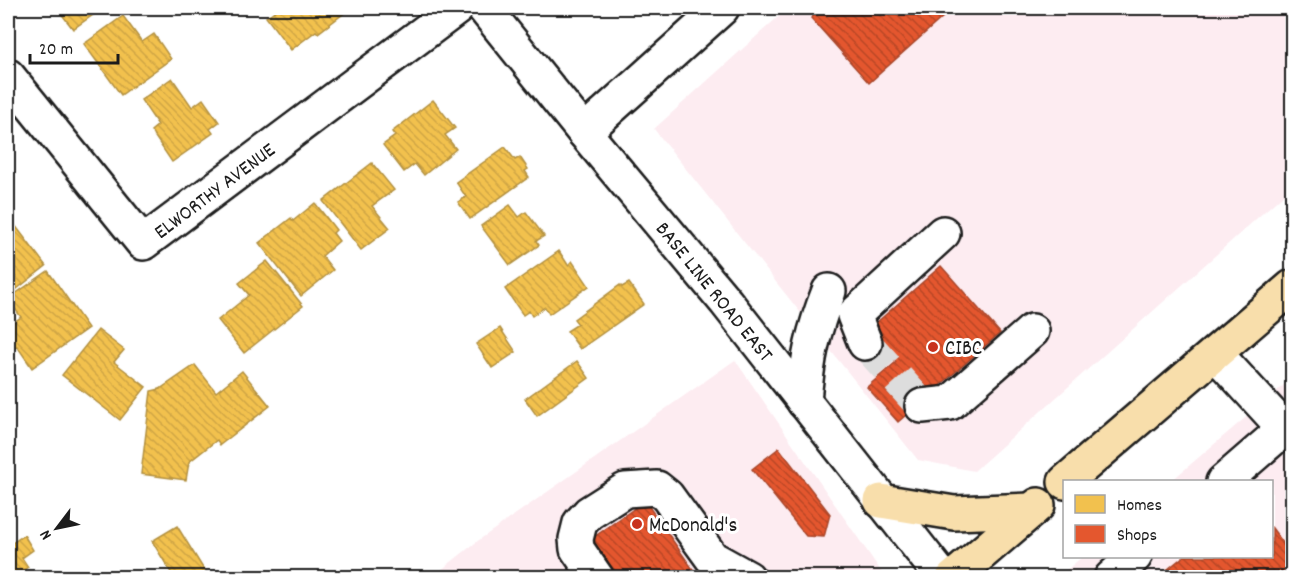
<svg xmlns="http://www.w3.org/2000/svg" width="1300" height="585" font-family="Dekko,sans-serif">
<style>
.built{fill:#fdecf1}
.homes{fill:url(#homes-back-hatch);stroke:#b2903f;stroke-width:1.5}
.shops{fill:url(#shops-back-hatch);stroke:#a84529;stroke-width:1.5}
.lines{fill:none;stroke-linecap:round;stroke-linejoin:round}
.minor-tunnel{stroke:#ddd;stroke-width:33;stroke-dasharray:33 16;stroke-linecap:butt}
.minor-casing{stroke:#1c1c1c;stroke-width:38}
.major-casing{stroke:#1c1c1c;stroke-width:38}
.minor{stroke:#fff;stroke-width:33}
.major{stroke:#f8deab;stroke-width:33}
.poi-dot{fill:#c8321e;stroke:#fff;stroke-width:2}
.labels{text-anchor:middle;stroke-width:6;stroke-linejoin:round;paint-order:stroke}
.street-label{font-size:21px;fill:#1c1c1c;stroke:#fff}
.poi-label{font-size:21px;fill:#1c1c1c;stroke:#fff;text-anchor:start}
</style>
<defs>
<pattern id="homes-back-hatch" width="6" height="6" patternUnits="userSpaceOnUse" patternTransform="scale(1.5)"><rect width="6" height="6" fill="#f2c14e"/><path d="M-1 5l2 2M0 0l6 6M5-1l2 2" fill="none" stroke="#cfa544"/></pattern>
<pattern id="shops-back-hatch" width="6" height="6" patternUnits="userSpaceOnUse" patternTransform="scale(1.5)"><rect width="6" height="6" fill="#e4572e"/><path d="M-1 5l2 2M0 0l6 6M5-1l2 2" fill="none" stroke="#b84726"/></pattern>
</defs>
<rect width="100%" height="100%" fill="#fff"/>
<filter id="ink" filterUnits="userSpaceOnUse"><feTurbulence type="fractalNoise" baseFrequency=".0167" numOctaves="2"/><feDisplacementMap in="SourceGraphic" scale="12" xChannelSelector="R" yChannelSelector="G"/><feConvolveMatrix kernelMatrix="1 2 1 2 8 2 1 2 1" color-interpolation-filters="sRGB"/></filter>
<g filter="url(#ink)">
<g class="built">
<path d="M788 8H1292V187L974 471 918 460 654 129Z"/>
<path d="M735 360 885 577 431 578 479 540Z"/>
<path d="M1292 378V577L1057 578 1082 557 1272 556V482L1171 481Z"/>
</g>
<g class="homes">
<path d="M57 8H103L73 29Z"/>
<path d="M279 8H351L318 33 316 31 291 50 266 17Z"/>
<path d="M123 16 142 42 154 34 171 59 121 95 84 44Z"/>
<path d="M172 78 192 107 203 99 219 122 210 129 213 133 172 162 151 131 158 125 141 100Z"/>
<path d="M433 100 455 128 445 135 456 149 424 175 415 164 404 172 383 145 395 136 392 132Z"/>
<path d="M505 147 515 160 520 157 528 169 525 171 529 177 470 219 458 202 466 197 456 182Z"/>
<path d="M372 163 394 190 372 206 390 228 361 250 323 201Z"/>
<path d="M315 203 336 230 333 233 339 241 322 256 333 270 301 296 259 243 291 218 293 221Z"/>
<path d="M510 205 519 217 526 212 544 236 536 241 539 245 510 265 481 226Z"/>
<path d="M8 216 46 266 8 296Z"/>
<path d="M559 251 568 265 572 261 589 286 549 314 545 307 532 316 529 311 523 315 505 289Z"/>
<path d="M267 261 303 306 244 353 218 320 249 295 239 283Z"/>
<path d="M48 271 88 328 32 368 17 346 8 353V326L21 317 8 299Z"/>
<path d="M629 283 644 304 580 349 567 331 578 324 574 319 620 285 622 287Z"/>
<path d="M500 328 516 352 492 368 476 344Z"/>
<path d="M98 330 124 350 114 362 146 387 120 420 62 375Z"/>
<path d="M577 361 589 378 537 416 525 399Z"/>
<path d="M195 365 216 392 242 371 270 406 220 445 217 440 189 462 186 480 141 474 151 391 160 389Z"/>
<path d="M177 526 209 578H165L172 574 152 541Z"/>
<path d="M24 535 33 550 22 558 28 567 12 578H8V546Z"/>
</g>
<g class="shops">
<path d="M822 8H953L869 83 811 18Z"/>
<path d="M941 266 1000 333 898 422 867 387 896 362 868 330Z"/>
<path d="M779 448 830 514 824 537 806 536 752 469Z"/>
<path d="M645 501 699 578H601L580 547Z"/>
<path d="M1272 528 1292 555V578H1157L1184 556H1272Z"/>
</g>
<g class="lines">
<path class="minor-tunnel" d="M865 343 922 406"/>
<defs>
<g id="minor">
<path d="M484 8 584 132 726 302 943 578"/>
<path d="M8 76 143 243 457 8"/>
<path d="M584 132 722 8"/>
<path d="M865 343 854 315 943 233"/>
<path d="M1216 354 1284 428"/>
<path d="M804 402C807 359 813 331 829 291"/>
<path d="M922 406 950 403 1032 331"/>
<path d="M1223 482 1292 422"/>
<path d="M597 578 577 549 576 539 580 523 589 513 625 490 657 488 667 496 712 558 748 578"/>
<path d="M1111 578 1135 556"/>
</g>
<g id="major">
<path d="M1065 482 1292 287"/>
<path d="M881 501 954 513 1032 510"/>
<path d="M953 578 1038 505"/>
</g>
</defs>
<use href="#minor" class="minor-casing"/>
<use href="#major" class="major-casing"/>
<use href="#minor" class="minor"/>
<use href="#major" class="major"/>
</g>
</g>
<g class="poi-dot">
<circle cx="933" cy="347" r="6"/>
<circle cx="637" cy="524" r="6"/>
</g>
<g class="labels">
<g class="street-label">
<text transform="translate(214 190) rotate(-37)" y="7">ELWORTHY AVENUE</text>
<text transform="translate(715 291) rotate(51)" y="7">BASE LINE ROAD EAST</text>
</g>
<g class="poi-label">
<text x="945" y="354">CIBC</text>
<text x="649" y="531">McDonald's</text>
</g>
</g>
<rect width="1300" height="585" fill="none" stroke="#fff" stroke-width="30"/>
<rect x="15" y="15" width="1270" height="555" fill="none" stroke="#1c1c1c" stroke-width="2" filter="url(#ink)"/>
<rect x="1063" y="480" width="210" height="78" fill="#ffffff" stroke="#a4a4a4" stroke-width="1.5"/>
<rect x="1075" y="495" width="30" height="18" fill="#f2c14e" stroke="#a4a4a4" stroke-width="1.5"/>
<text x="1117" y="510" font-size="18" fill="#1c1c1c">Homes</text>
<rect x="1075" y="525" width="30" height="18" fill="#e4572e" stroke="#a4a4a4" stroke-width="1.5"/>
<text x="1117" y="540" font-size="18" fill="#1c1c1c">Shops</text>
<g transform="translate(57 528) rotate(238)" stroke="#ffffff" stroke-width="4.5" paint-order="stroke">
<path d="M0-4.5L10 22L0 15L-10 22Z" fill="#1c1c1c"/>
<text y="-9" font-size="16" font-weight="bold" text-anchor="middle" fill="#1c1c1c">N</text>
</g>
<path d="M30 54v9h88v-9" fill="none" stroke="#1c1c1c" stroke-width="3"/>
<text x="39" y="54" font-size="18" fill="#1c1c1c" stroke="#ffffff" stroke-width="4.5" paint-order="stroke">20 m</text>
</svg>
